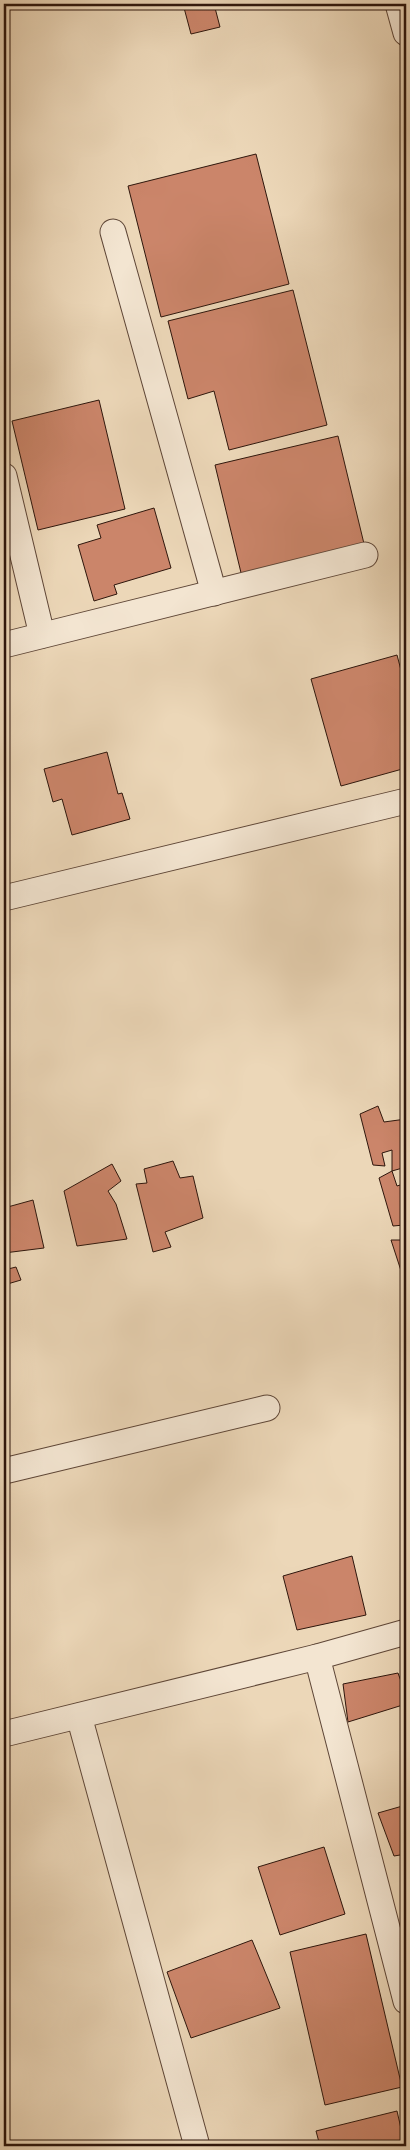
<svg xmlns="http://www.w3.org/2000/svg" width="410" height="2150" font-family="'Old Standard TT',serif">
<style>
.building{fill:#cb856a;stroke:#2e160c}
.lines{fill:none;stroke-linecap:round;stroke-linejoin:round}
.minor-casing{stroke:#5e4637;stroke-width:27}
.minor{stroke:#f3e5d1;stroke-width:25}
</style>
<rect width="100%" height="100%" fill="#ecd7b8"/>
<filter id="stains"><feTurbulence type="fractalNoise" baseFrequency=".004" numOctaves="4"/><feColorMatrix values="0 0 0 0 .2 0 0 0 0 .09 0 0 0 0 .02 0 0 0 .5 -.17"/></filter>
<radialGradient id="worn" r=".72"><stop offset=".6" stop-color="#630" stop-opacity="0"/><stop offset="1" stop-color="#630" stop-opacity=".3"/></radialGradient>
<g class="building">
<path d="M183 4H214L220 27 191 34Z"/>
<path d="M256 154 289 284 161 317 128 186Z"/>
<path d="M293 290 327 425 229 450 214 391 188 399 168 321Z"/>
<path d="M99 400 125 509 38 530 12 421Z"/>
<path d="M338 436 366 552 243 581 215 465Z"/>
<path d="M154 508 171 568 114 585 117 594 94 601 78 545 101 538 97 525Z"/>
<path d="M397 655 406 689V768L341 786 311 679Z"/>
<path d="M107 752 118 794 122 793 130 819 72 835 62 799 53 802 44 769Z"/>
<path d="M378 1106 384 1122 406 1119V1167L392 1171V1150L382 1153 385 1166 373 1165 360 1114Z"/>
<path d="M173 1161 180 1178 193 1176 203 1218 165 1232 171 1247 153 1252 136 1184 147 1183 144 1169Z"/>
<path d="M112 1164 121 1181 108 1191 116 1204 127 1239 77 1246 64 1191Z"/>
<path d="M392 1171 397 1186 406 1183V1214L403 1215 404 1225 393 1226 379 1178Z"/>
<path d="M33 1200 44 1248 4 1253V1208Z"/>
<path d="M391 1240H406V1286Z"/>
<path d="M16 1267 21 1280 4 1285V1270Z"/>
<path d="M352 1556 366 1615 297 1630 283 1576Z"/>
<path d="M398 1673 406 1695V1704L348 1722 343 1684Z"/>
<path d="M406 1805V1854L394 1856 378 1813Z"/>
<path d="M324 1847 345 1914 280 1935 258 1867Z"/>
<path d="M366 1934 402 2087 325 2105 290 1952Z"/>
<path d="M252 1940 280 2008 191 2038 167 1972Z"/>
<path d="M397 2111 405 2146H320L316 2131Z"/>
</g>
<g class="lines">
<defs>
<g id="minor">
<path d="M398 4 406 33"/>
<path d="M113 232 214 593"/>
<path d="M4 476 42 635"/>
<path d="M4 645 365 555"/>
<path d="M4 898 406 801"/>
<path d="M4 1471 267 1408"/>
<path d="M317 1657 406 2001"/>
<path d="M79 1716 197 2146"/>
<path d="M4 1734 317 1657 406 1632"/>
</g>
</defs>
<use href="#minor" class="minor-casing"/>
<use href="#minor" class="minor"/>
</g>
<rect width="410" height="2150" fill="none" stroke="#ecd7b8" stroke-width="20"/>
<rect x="5" y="5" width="400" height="2140" fill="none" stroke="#2e160c" stroke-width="2.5"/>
<rect x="10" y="10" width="390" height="2130" fill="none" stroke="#2e160c"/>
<rect width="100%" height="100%" filter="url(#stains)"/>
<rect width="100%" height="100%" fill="url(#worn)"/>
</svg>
